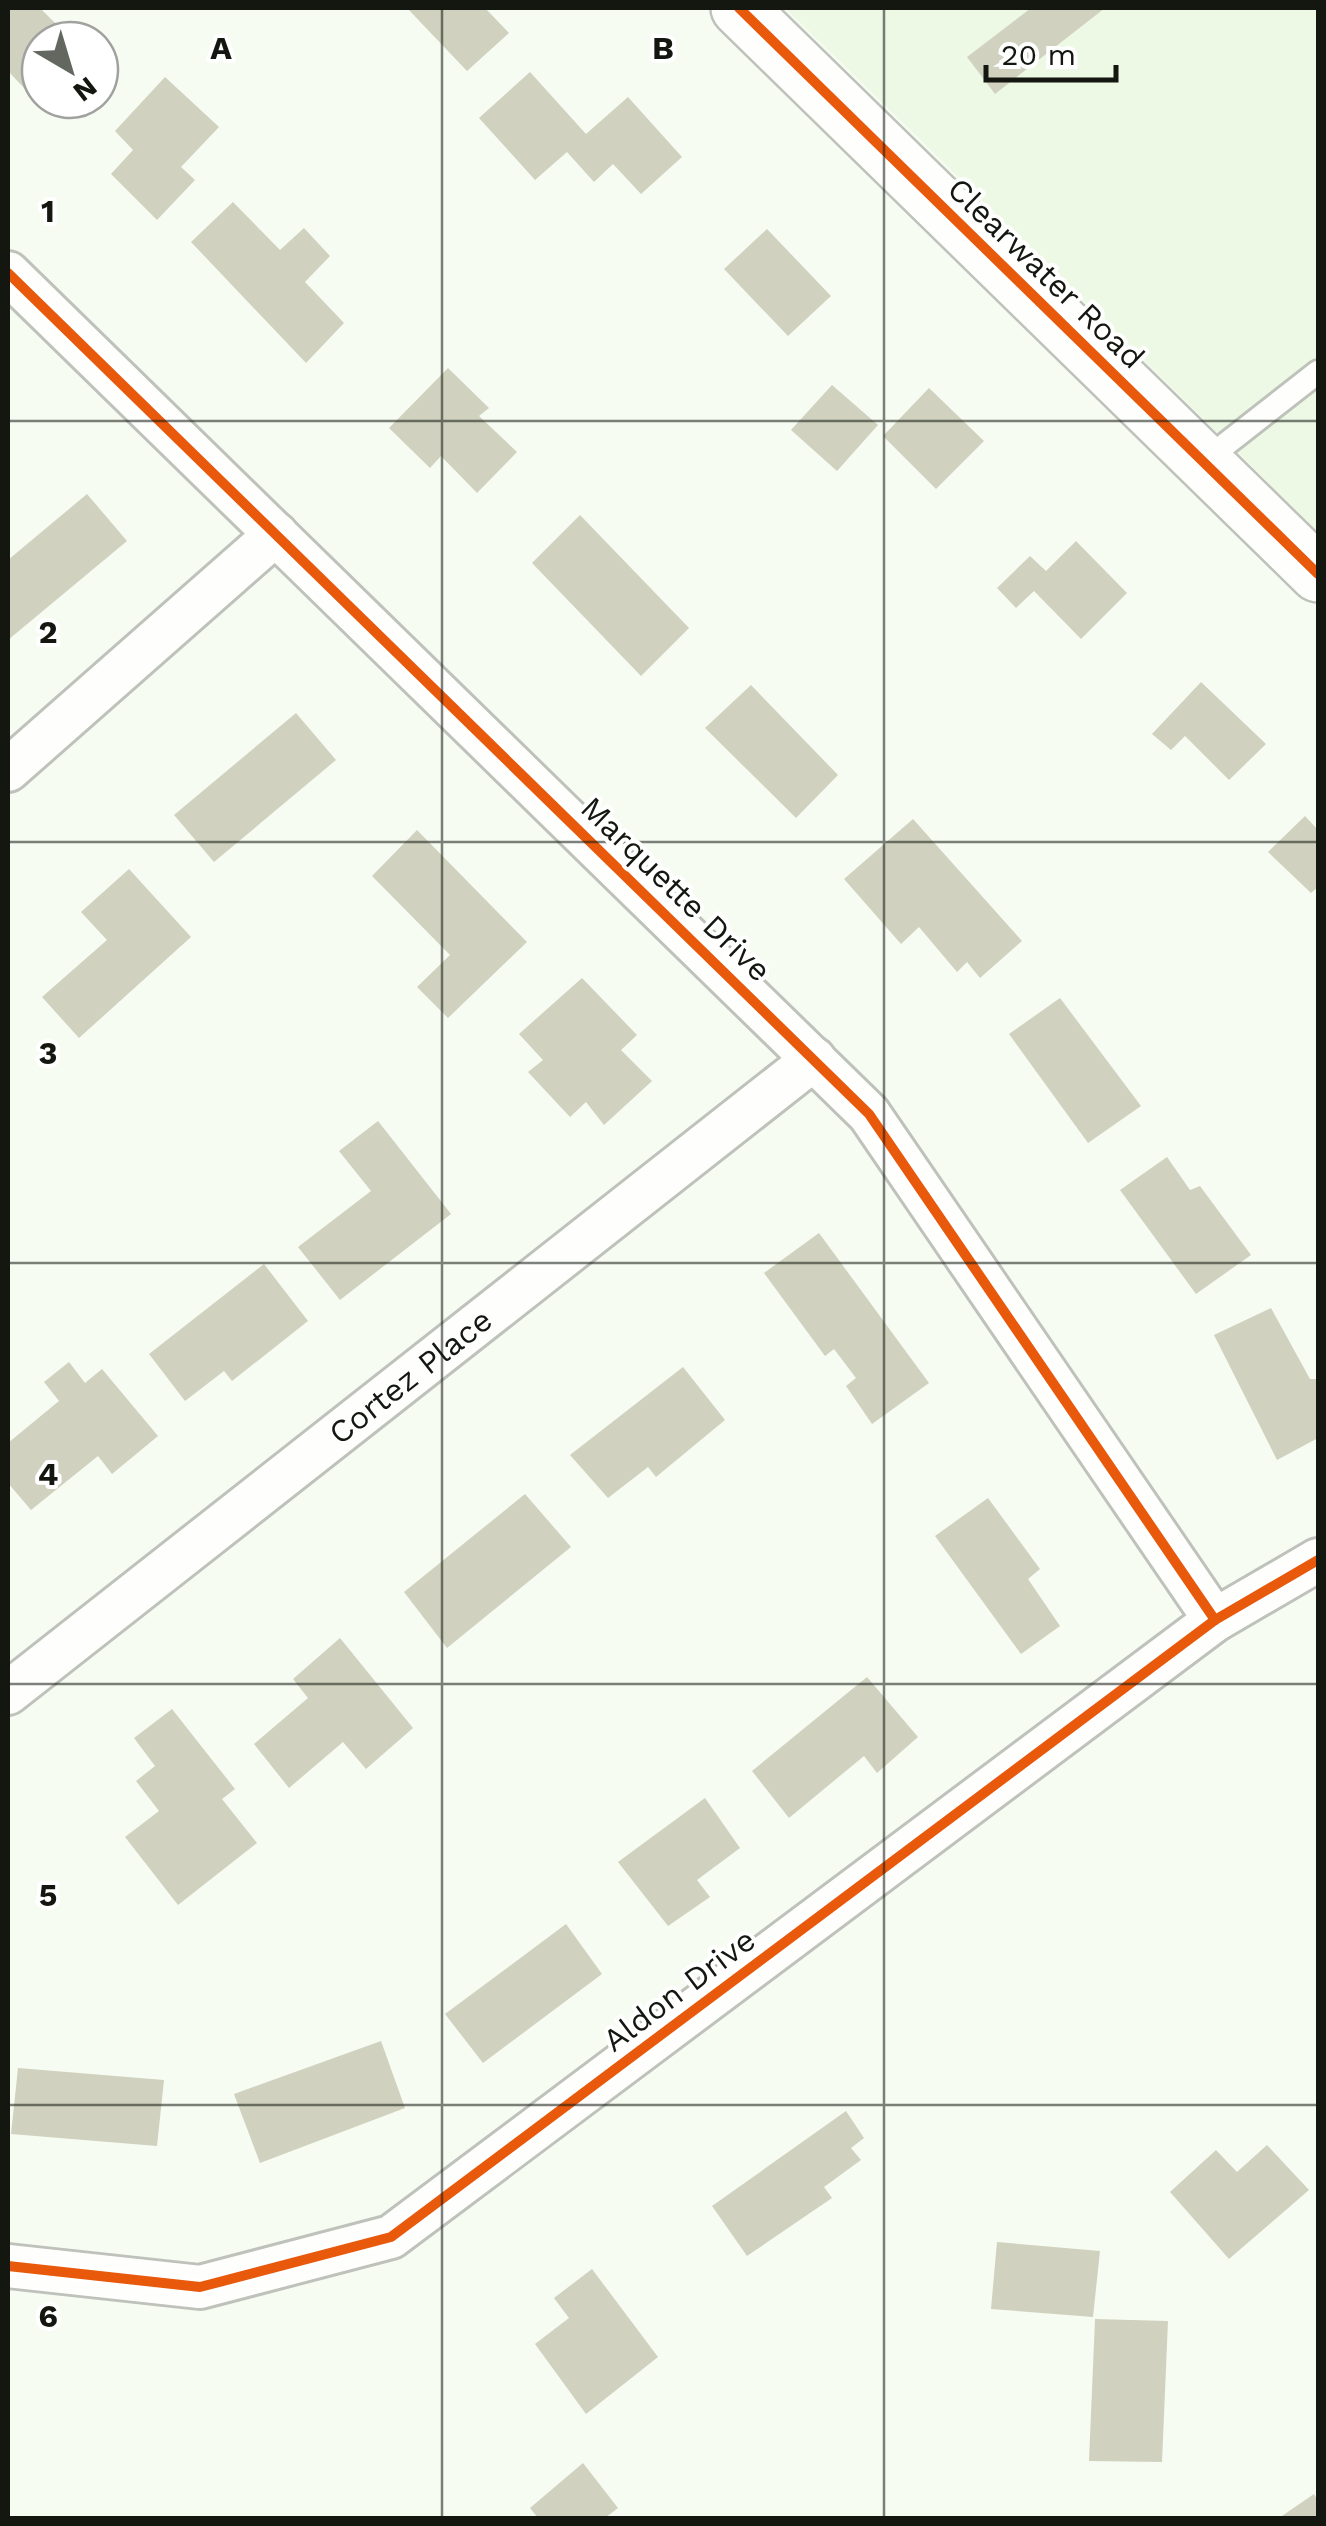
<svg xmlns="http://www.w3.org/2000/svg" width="1326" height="2526" font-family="'Work Sans',sans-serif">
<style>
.built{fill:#eef9e5}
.building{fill:#d0d2bf}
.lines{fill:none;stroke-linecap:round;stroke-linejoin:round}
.service-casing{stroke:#bec2ba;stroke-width:28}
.minor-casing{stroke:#bec2ba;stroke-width:48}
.tertiary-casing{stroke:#bec2ba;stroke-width:60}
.service{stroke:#fefffd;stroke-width:22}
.minor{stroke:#fefffd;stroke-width:42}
.tertiary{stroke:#fefffd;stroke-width:55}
.cycleway-casing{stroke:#fff;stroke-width:16}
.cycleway{stroke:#e8590c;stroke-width:10}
.grid{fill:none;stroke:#131710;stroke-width:2.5;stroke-opacity:0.55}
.labels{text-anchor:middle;stroke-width:8;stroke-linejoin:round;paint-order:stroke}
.street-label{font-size:32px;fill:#131710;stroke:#fff}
.grid-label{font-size:32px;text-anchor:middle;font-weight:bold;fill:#131710;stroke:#fff;stroke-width:8;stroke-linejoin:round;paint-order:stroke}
</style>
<rect width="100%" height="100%" fill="#f6fcf2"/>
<path class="built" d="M785 8H1318V532L935 154Z"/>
<g class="building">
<path d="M8 8H40L72 40H40V105L8 71Z"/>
<path d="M407 8H485L509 33 467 71Z"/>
<path d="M1031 8H1105L995 94 967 57Z"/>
<path d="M530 72 586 134 628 97 682 157 641 194 613 164 594 182 567 152 535 180 479 118Z"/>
<path d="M165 77 219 127 181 167 195 180 157 220 111 174 133 150 115 131Z"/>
<path d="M233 202 280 250 304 228 330 256 305 282 344 323 306 363 191 242Z"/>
<path d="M767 229 831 296 788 336 724 269Z"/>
<path d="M448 368 489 408 479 416 517 452 477 493 441 456 430 468 389 428Z"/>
<path d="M832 385 878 425 837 471 791 430Z"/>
<path d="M929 388 984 441 936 489 883 436Z"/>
<path d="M87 494 127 541 8 640V560Z"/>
<path d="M580 515 689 628 641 676 532 563Z"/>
<path d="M1076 541 1127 593 1081 639 1034 591 1016 608 997 588 1030 556 1046 571Z"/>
<path d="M1201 682 1266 744 1229 780 1185 736 1171 750 1152 734Z"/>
<path d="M751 685 838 775 796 818 705 728Z"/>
<path d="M296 713 336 760 214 862 174 815Z"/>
<path d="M1305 816 1318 830V887L1311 893 1268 852Z"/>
<path d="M913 819 1022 941 980 978 967 962 957 972 919 927 901 944 844 879Z"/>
<path d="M417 830 527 942 448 1018 417 987 450 955 372 876Z"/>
<path d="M129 869 191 937 79 1038 42 997 107 940 81 912Z"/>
<path d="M582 978 637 1035 621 1050 652 1081 604 1125 586 1102 570 1117 528 1072 543 1060 519 1034Z"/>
<path d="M1060 998 1141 1106 1088 1143 1009 1034Z"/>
<path d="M378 1121 451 1214 340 1300 298 1247 371 1191 339 1151Z"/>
<path d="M1167 1157 1190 1190 1200 1186 1251 1255 1196 1294 1120 1190Z"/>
<path d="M819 1233 929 1383 872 1424 846 1386 856 1378 834 1349 825 1356 764 1273Z"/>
<path d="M264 1264 308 1321 232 1381 224 1371 185 1401 149 1354Z"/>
<path d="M1271 1308 1310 1379H1316L1318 1383V1438L1277 1460 1214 1335Z"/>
<path d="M69 1362 85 1383 102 1369 158 1436 112 1474 98 1456 31 1510 8 1483V1443L59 1401 44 1382Z"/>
<path d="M683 1367 725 1420 656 1477 648 1467 608 1498 570 1455Z"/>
<path d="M525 1494 571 1547 447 1648 404 1592Z"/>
<path d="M988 1498 1040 1569 1028 1579 1060 1626 1021 1654 935 1536Z"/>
<path d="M340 1638 413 1728 366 1769 343 1742 289 1788 254 1744 308 1698 293 1679Z"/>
<path d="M867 1677 918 1737 877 1773 864 1756 789 1818 752 1771Z"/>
<path d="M172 1709 235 1789 222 1799 257 1843 178 1905 125 1837 159 1811 136 1781 155 1766 134 1738Z"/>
<path d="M705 1798 740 1848 697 1880 710 1897 668 1926 618 1862Z"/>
<path d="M566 1924 602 1974 483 2063 445 2014Z"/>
<path d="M381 2041 405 2108 260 2163 234 2094Z"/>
<path d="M18 2068 164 2080 157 2146 11 2134Z"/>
<path d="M846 2111 864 2138 851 2148 861 2160 824 2187 832 2198 747 2256 712 2206Z"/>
<path d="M1267 2145 1309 2190 1229 2259 1170 2192 1216 2150 1237 2172Z"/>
<path d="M997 2242 1100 2251 1093 2317 991 2309Z"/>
<path d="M592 2269 658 2357 586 2414 535 2344 569 2318 554 2298Z"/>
<path d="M1095 2319 1168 2321 1162 2462 1089 2461Z"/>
<path d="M583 2463 618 2508 605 2518H538L530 2508Z"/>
<path d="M1314 2494 1318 2501V2518H1279Z"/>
</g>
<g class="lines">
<defs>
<path id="service" d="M1203 462 1318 372"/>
<g id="minor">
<path d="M8 273 869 1114 1215 1620"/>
<path d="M8 770 276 534"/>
<path id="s1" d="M8 1693 814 1059"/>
<path d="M8 2266 200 2287 391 2237 1215 1620 1318 1560"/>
</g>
<path id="tertiary" d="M739 8 1318 574"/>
</defs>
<use href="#service" class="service-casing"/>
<use href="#minor" class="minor-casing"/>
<use href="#tertiary" class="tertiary-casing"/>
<use href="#service" class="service"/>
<use href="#minor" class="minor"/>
<use href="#tertiary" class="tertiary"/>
<defs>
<g id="cycleway">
<path d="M739 8 1318 574"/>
<path d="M8 273 869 1114 1215 1620"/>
<path d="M8 2266 200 2287 391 2237 1215 1620 1318 1560"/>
</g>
</defs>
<use href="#cycleway" class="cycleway-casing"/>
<use href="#cycleway" class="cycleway"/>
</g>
<path class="grid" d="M442 8V2518M884 8V2518M8 421H1318M8 842H1318M8 1263H1318M8 1684H1318M8 2105H1318"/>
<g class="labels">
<g class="street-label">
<text transform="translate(1046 273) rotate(44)" y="11">Clearwater Road</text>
<text transform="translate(676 889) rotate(44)" y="11">Marquette Drive</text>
<text dy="11" stroke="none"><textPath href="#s1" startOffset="512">Cortez Place</textPath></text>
<text transform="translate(679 1990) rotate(-37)" y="11">Aldon Drive</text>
</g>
</g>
<g class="grid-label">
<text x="221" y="59">A</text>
<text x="663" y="59">B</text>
<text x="48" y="222">1</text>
<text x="48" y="643">2</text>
<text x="48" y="1064">3</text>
<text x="48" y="1485">4</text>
<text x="48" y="1906">5</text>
<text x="48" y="2327">6</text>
</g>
<rect width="1326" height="2526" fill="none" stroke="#131710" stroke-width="20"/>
<g transform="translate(70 70) rotate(142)"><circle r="48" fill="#ffffff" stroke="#a1a29f" stroke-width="2.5"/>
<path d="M0-8L18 38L0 25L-18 38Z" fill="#62675f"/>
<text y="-15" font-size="28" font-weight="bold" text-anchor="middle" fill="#131710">N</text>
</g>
<path d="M986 65v15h130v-15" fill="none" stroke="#131710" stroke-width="5"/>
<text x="1001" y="65" font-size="30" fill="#131710" stroke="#ffffff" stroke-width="8" paint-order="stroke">20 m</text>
</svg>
